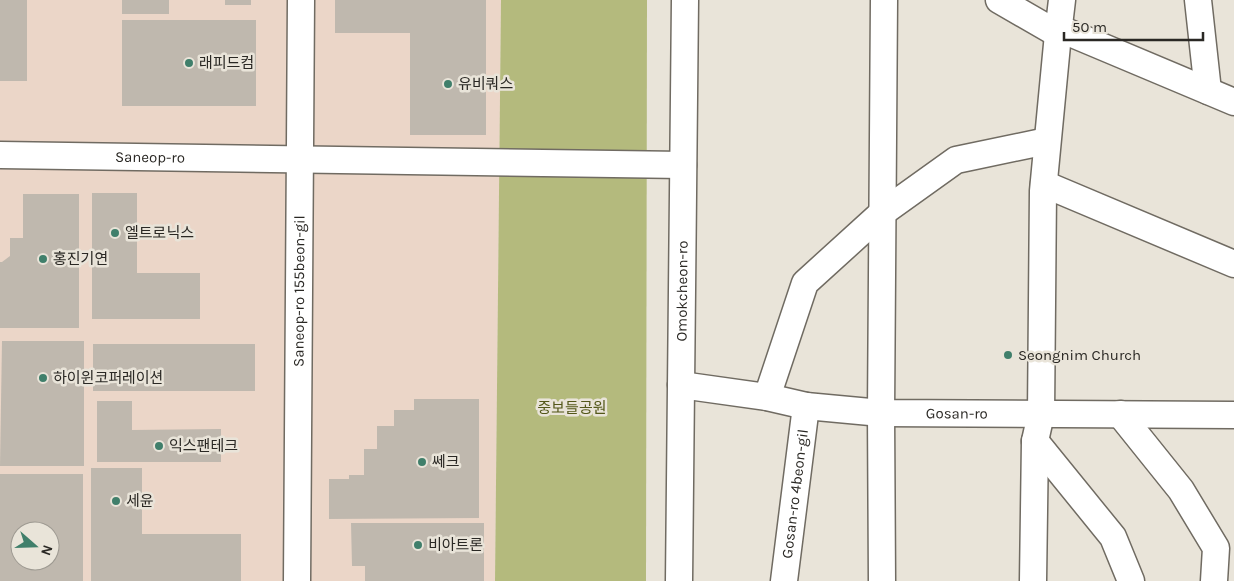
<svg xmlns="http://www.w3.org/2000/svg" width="1234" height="581" font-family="Karla,'Noto Sans KR',sans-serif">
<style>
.industrial{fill:#ebd6c8;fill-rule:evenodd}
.green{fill:#b4ba7d}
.building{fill:#bfb8ae;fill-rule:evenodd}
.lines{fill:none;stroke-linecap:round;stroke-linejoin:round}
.minor-casing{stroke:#706b62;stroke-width:29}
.minor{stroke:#fff;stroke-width:26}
.poi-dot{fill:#407f6b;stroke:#e9e4d9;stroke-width:2}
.labels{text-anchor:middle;stroke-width:5;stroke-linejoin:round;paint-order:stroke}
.poi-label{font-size:15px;fill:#2a2824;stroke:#e9e4d9;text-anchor:start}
.street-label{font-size:15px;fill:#2a2824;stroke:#e9e4d9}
.park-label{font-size:15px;fill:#535719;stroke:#e9e4d9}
</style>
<rect width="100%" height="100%" fill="#e9e4d9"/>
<path class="industrial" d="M0 0H501L495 581H0ZM20 531H50V561H20Z"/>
<path class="green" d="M501 0H647L646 581H495Z"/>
<g class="building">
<rect x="0" y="0" width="27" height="81"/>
<rect x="122" y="0" width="47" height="14"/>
<rect x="225" y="0" width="26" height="5"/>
<path d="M335 0H486V135H410V33H335Z"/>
<rect x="122" y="20" width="134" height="86"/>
<path d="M92 193H137V273H200V319H92Z"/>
<path d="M23 194H79V328H0V262H2L10 256V238H23Z"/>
<path d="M2 341H84V466H0Z"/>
<rect x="93" y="344" width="162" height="47"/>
<path d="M414 399H479V518L329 519V479H349V475H364V449H377V426H394V410H414Z"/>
<path d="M97 401H132V430L221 429V462H97Z"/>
<path d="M91 468H142V534H241V581H91Z"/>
<path d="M0 474H83V581H0ZM20 531H50V561H20Z"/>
<path d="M351 523H484V581H365V566H352Z"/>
</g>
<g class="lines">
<defs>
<g id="minor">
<path d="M999 0 1058 34 1062 0"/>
<path d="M1198 0 1208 91"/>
<path d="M1058 28 1234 102"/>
<path id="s1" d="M0 155 683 165"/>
<path d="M1044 184 1234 264"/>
<path id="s2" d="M681 385 767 397 806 406 881 413 1234 415"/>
<path d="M767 397 805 283 882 213 956 160 1047 141"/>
<path d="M1120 414 1181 490 1216 548 1214 581"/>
<path d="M1035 441 1113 537 1131 581"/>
<path id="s3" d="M297 581 301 0"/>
<path id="s4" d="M679 581 685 0"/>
<path id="s5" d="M784 581 806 406"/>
<path d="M882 581 881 413 884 0"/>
<path d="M1033 581 1035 441 1041 414 1043 191 1058 34"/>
</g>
</defs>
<use href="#minor" class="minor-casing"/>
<use href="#minor" class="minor"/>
</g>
<g class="poi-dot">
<circle cx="189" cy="63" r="5"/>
<circle cx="448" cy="84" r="5"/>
<circle cx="115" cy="233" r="5"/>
<circle cx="43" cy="259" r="5"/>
<circle cx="1008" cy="355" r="5"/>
<circle cx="43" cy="378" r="5"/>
<circle cx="159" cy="446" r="5"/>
<circle cx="422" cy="462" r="5"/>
<circle cx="116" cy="501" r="5"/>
<circle cx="418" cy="545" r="5"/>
</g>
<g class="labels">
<g class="poi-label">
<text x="199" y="68">래피드컴</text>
<text x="458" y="89">유비쿼스</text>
<text x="125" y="238">엘트로닉스</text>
<text x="53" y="264">홍진기연</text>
<text x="1018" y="360">Seongnim Church</text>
<text x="53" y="383">하이윈코퍼레이션</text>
<text x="169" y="451">익스팬테크</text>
<text x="432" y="467">쎄크</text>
<text x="126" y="506">세윤</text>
<text x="428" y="550">비아트론</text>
</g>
<g class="street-label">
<text dy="5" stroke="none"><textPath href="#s1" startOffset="150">Saneop-ro</textPath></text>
<text dy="5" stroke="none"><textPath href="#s3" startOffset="290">Saneop-ro 155beon-gil</textPath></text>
<text dy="5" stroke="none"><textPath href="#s4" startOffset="290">Omokcheon-ro</textPath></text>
<text dy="5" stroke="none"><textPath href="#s2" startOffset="278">Gosan-ro</textPath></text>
<text dy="5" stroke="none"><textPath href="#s5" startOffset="88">Gosan-ro 4beon-gil</textPath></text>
</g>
<g class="park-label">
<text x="572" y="413">중보들공원</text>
</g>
</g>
<g transform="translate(35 546) rotate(110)"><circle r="24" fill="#e9e4d9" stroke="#9d9991"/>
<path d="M0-4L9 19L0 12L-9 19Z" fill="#407f6b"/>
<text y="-8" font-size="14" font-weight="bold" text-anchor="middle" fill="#2a2824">N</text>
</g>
<path d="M1064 32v8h139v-8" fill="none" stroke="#2a2824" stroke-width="2.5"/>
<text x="1072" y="32" font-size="15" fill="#2a2824" stroke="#e9e4d9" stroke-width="4" paint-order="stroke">50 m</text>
</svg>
